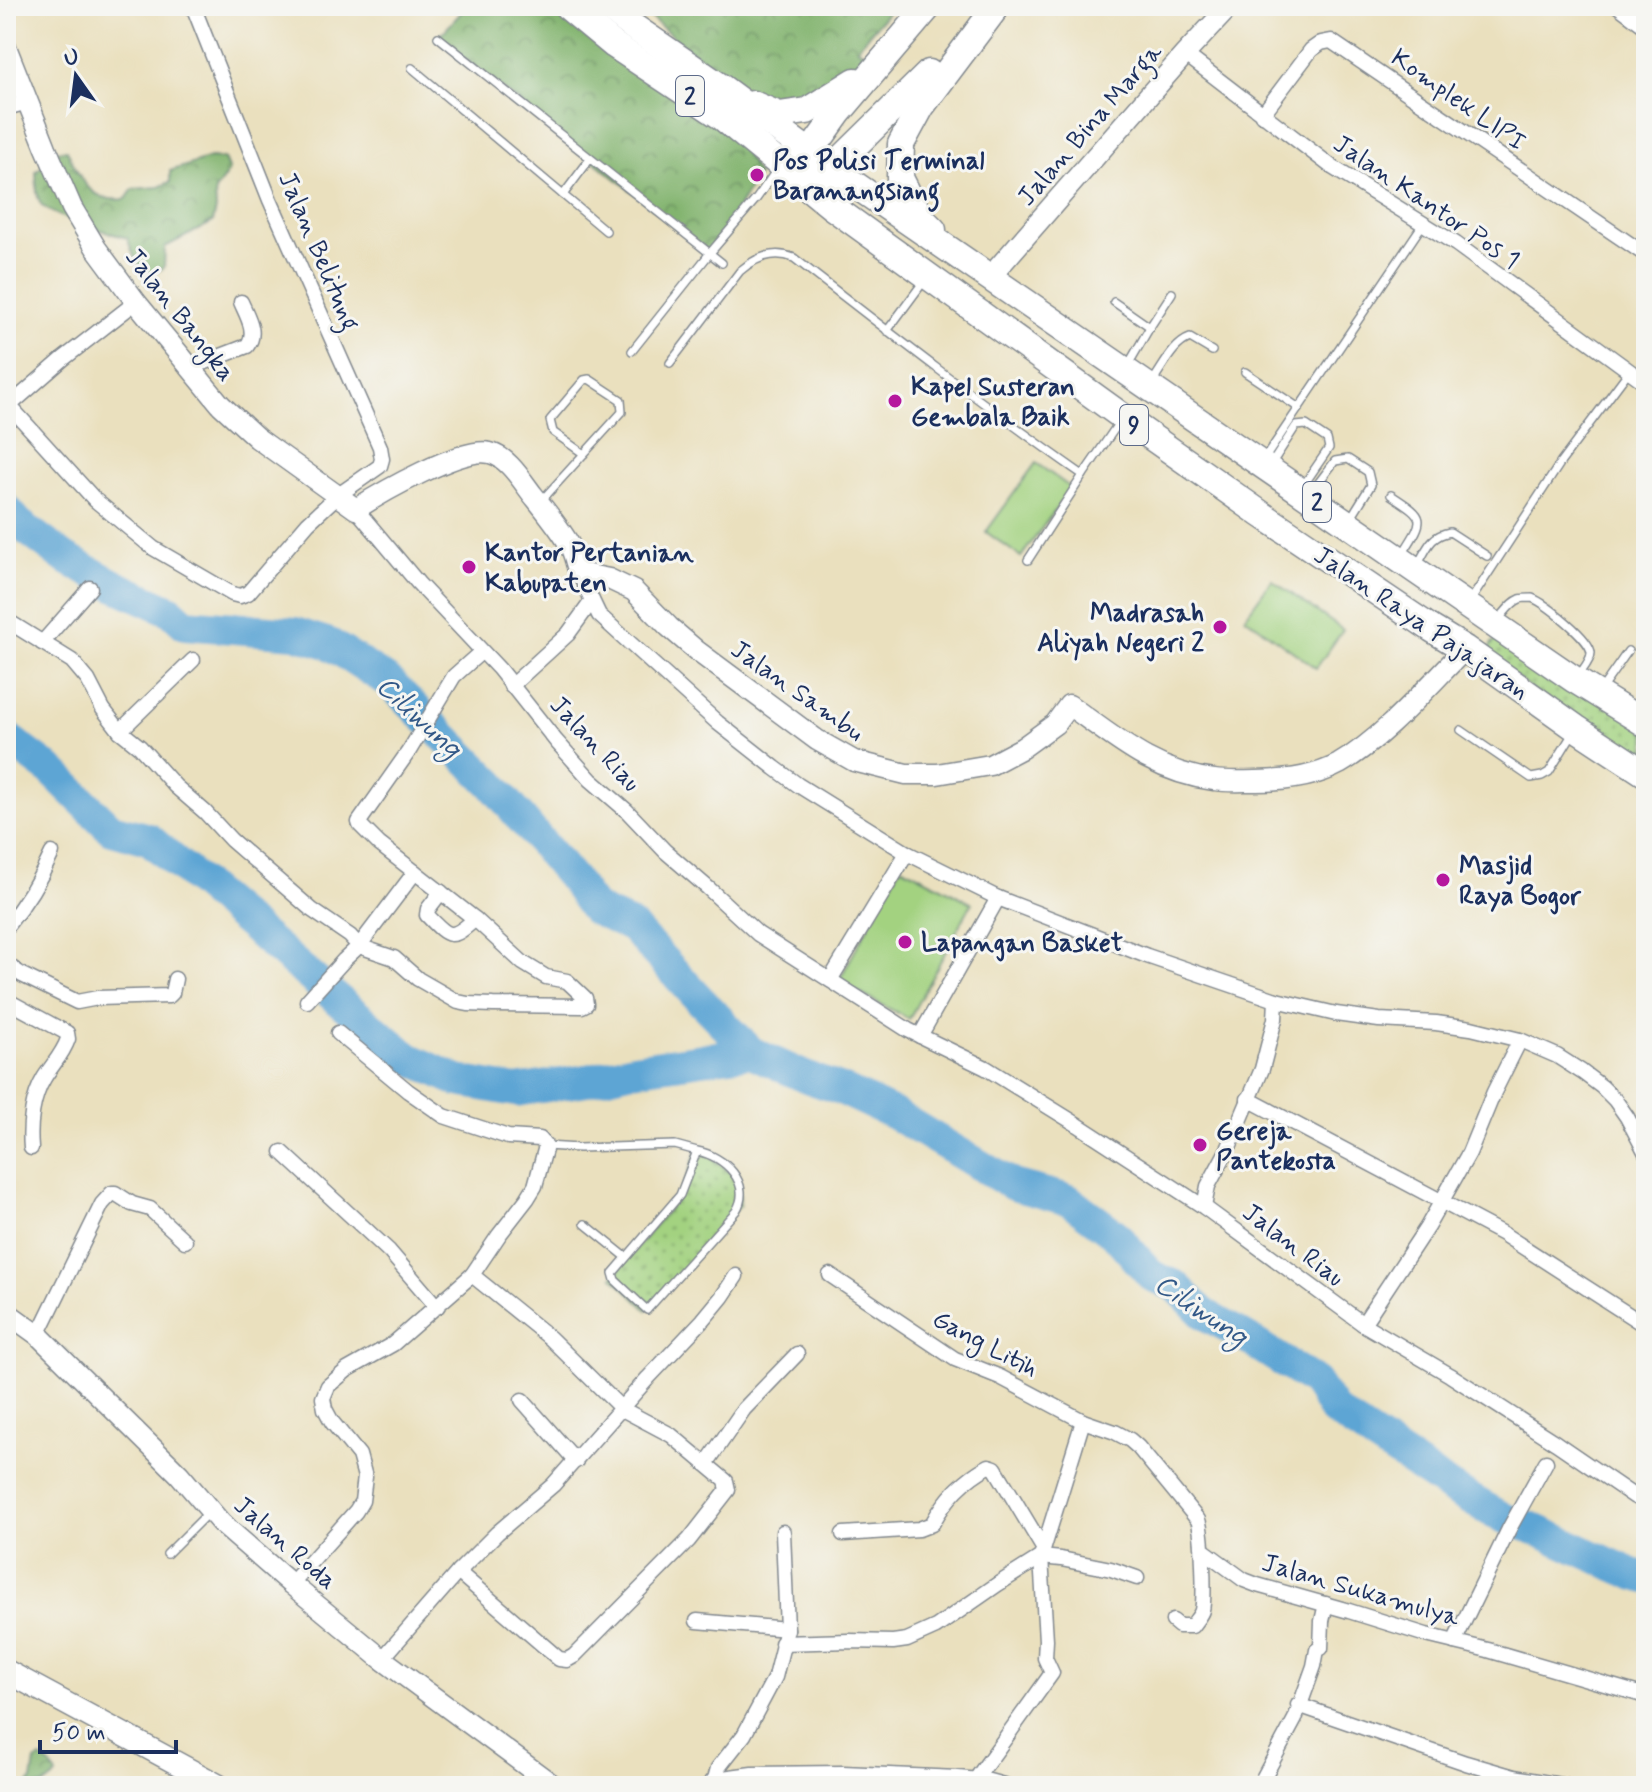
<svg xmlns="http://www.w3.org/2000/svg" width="1652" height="1792" font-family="Mynerve,sans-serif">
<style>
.green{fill:url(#green-dots);stroke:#5f806f;stroke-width:2}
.forest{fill:url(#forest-crowns);stroke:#4e7266;stroke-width:2}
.pitch{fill:#a3d280;stroke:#5f806f;stroke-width:2}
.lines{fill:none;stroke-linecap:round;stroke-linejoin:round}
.river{stroke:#5da5d4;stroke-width:32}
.lane-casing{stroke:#82888e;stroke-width:10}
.street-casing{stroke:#82888e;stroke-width:17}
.secondary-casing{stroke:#82888e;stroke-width:23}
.primary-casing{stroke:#82888e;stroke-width:25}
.highway-casing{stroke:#82888e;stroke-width:29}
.lane{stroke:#fff;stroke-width:7}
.street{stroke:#fff;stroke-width:14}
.secondary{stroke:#fff;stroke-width:20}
.primary{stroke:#fff;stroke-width:22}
.highway{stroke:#fff;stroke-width:26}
.poi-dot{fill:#b5179e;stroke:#f6f6f2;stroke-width:3}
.labels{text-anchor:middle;stroke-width:6;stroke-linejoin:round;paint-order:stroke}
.shield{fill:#f6f6f2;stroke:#5d6b8a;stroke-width:2}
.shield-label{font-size:24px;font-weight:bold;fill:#1b2f5e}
.street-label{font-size:26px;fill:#1b2f5e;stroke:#f6f6f2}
.poi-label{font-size:26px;font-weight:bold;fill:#1b2f5e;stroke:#f6f6f2;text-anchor:start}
.water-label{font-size:28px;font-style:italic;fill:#325887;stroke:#f6f6f2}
</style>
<defs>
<pattern id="green-dots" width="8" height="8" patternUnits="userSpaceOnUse" patternTransform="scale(2)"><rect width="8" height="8" fill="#a3d280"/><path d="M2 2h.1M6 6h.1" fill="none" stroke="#84ab6c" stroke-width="1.8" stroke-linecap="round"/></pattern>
<pattern id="forest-crowns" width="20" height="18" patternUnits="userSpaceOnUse" patternTransform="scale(2)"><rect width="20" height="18" fill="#82b46e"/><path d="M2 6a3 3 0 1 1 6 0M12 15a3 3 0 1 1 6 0" fill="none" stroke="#6a935e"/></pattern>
</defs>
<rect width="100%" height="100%" fill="#f6f6f2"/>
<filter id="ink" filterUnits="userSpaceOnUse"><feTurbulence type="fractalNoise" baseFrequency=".0125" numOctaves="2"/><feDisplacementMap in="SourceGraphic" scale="16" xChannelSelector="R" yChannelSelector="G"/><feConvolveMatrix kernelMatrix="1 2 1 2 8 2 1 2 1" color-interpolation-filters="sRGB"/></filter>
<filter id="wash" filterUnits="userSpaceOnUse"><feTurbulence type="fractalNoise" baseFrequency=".006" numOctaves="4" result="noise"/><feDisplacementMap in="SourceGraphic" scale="32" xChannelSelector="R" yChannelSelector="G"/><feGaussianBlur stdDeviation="1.8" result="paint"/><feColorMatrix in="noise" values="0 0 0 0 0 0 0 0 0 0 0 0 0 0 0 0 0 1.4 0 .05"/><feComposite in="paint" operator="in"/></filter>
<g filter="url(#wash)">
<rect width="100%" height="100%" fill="#eae0be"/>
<g class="green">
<path d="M1503 636 1646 724V776L1487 655 1492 643Z"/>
<path d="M697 1151 707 1153 739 1180 740 1205 647 1310 613 1277 680 1195Z"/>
</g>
<g class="forest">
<path d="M467 6H573L722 117 758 175 710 253 438 38Z"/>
<path d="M637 6H893L857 48 882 62 779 115 684 46Z"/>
<path d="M67 150C80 178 90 204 126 199L133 189 159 187 170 182V171L210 158 224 159 229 171 215 191 216 209 213 222 165 247 164 268 150 274 136 261 127 238C108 232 52 218 41 204 35 195 37 182 36 172L57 151Z"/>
<path d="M41 1758C48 1762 54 1767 56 1776L43 1786H27L32 1780 35 1761Z"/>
</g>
<g class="pitch">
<path d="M1036 463 1071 488 1021 557 986 532Z"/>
<path d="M1272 580 1343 630 1316 668 1245 617Z"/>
<path d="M901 866 972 903 909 1019 838 982Z"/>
</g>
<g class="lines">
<g class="river">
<path d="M6 509 18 523 65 558 118 587 171 611 185 624 295 633 330 644 389 682 492 784 574 881 594 909 632 927 703 1003 751 1052 803 1076 843 1090 894 1114 1013 1185 1069 1200 1116 1235 1152 1276 1176 1286 1203 1313 1248 1339 1315 1382 1334 1411 1449 1487 1505 1519 1530 1527 1633 1574 1646 1578"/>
<path d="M6 737 53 772 111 829 149 839 320 985 409 1058 458 1081 516 1091 587 1080 633 1069 751 1052"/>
</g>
</g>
</g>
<g filter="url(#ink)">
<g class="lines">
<defs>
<g id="lane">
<path d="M438 37 722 263"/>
<path d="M412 68 606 231"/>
<path d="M563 195 590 159"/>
<path d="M1114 302 1150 327"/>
<path d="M887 331 924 281"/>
<path d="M632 351 710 253 757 198 778 168"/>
<path d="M670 363 740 271C756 257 774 250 794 258 889 332 984 406 1083 475L1028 560"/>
<path d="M1128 365 1150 327 1172 293"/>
<path d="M1245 372 1299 408"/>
<path d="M1152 382C1163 367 1173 344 1190 338L1212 351"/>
<path d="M1263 461 1423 224"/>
<path d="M1272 463 1296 426 1306 425 1327 439 1329 448 1303 486"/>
<path d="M1083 475 1120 421"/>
<path d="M1310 494 1335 461 1348 459 1368 472 1371 485 1350 519"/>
<path d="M1391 495C1426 518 1426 517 1403 553"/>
<path d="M542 500 622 412 621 400 589 379 584 380 550 420 553 432 584 454"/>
<path d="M1418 564C1428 547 1430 536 1450 532L1487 556"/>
<path d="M1469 603 1561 462 1629 371"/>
<path d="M1497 621C1504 614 1511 602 1520 599 1522 598 1529 598 1532 598 1545 603 1591 639 1591 653 1591 660 1583 669 1579 675"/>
<path d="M1600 691 1628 651"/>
<path d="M1461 730 1531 778 1542 776 1549 772 1573 733"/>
<path d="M546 1146 579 1148 675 1145 697 1151 680 1195 613 1273 615 1280 647 1310 736 1211C753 1183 724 1156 697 1151"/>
<path d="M585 1224 626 1257"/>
<path d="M167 1554 209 1512"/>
</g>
<g id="street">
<path d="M1618 6 1646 27"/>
<path d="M1185 54 1332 167 1456 244 1646 383"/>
<path d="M6 108 28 102"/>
<path d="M1262 115 1311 50 1321 43 1331 41 1646 255"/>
<path d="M190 368 247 346C258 333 247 316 241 302"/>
<path d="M6 402 95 500 153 548 232 594 240 596 248 593 308 523 337 496 380 466 382 459 380 447 270 200 193 6"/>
<path d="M9 406 63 359 136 302"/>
<path d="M356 509 418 583 499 669 556 741 591 780 627 811 665 851 708 888 758 934 908 1030 986 1068 1078 1125 1204 1207 1363 1324 1450 1375 1556 1443 1635 1497 1646 1499"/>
<path d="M579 573 599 615 718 723 775 768 798 785 907 853 998 898 1147 956 1276 1000 1336 1014 1379 1020 1436 1023 1471 1028 1520 1040 1557 1056 1582 1072 1602 1087 1615 1100 1627 1117 1646 1153"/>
<path d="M6 620 72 661 88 680 103 709 120 731 140 747 175 786 205 812 231 840 312 910 350 936 359 946 394 958 418 979 458 1002 468 1004 493 1005 582 1006 586 1004 585 998 567 981 546 977 523 963 475 919 379 844 360 825 359 822 409 751 454 676 481 652"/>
<path d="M42 643 90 588"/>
<path d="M511 686 568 634 592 601"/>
<path d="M120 731 193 660"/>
<path d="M441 892 428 909 427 915C449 938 451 941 475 919"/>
<path d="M6 927C25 904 40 880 52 853"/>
<path d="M6 964 22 975 77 1002 98 998 169 996 172 993 175 979"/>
<path d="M830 980 907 853"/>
<path d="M6 1000 67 1033 68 1039C63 1054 52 1065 44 1078 32 1098 29 1125 31 1148"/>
<path d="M307 1001 344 960 359 946 415 872"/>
<path d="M920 1036 998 898"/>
<path d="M1248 1099 1503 1234 1646 1326"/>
<path d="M282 1152 389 1251 437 1307"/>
<path d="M1204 1207 1208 1186 1229 1147 1262 1069 1275 1019 1276 1000"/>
<path d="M830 1275 955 1359 1000 1377 1083 1421 1115 1432 1130 1440 1138 1447 1198 1520C1203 1532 1205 1598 1202 1610 1201 1615 1195 1621 1192 1626H1179L1173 1621"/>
<path d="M1363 1324 1427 1227 1469 1153 1494 1092 1520 1040"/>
<path d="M38 1335 102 1204 112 1193H115L132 1204 150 1209 185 1241"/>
<path d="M522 1400 576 1461"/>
<path d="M706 1464 744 1409 797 1354"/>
<path d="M843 1534 919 1529 932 1524C945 1500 964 1479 989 1466L995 1468 1043 1548"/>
<path d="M1203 1550 1244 1580 1257 1585 1349 1611 1426 1635 1488 1650 1646 1696"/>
<path d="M458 1572 559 1659 567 1660 574 1656 689 1540 728 1490 726 1481 671 1435 622 1409 550 1338 472 1275"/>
<path d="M291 1584 356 1511 362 1501 365 1477 359 1455 332 1422 325 1409 323 1398 328 1386 347 1370 393 1344 472 1275 499 1235 527 1199 535 1186 546 1146 540 1139 508 1137 444 1116 408 1091 338 1033"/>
<path d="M697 1621 787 1629"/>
<path d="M1454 1642 1509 1529 1546 1462"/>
<path d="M782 1643 849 1641 893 1642 907 1640 936 1627 998 1584 1041 1557 1061 1559 1111 1569 1137 1578"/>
<path d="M382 1659 458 1572 497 1533 553 1485 648 1378 703 1320 722 1297 736 1276"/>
<path d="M1298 1705 1466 1763 1514 1777 1566 1786"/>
<path d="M715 1779 718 1768 744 1735 775 1677 787 1629 783 1532"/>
<path d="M976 1779 1052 1673 1045 1658 1046 1640 1041 1557 1083 1421"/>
<path d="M708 1786 715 1779 752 1774 843 1773 958 1778 989 1781 1007 1786"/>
<path d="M1106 1786H1108"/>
<path d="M1259 1786 1295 1719 1314 1666 1317 1650 1321 1648 1322 1621 1326 1604"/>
</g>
<g id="secondary">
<path d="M6 47 46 148 72 208 96 248 136 302 221 405 257 438 356 509C381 493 462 446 490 453 508 457 522 481 533 495 545 510 559 527 569 544 574 553 576 564 579 573L609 579 634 591 669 627 697 651 817 740 854 761 906 774H937L990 765 1022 748 1055 724 1069 705C1115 738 1155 773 1214 780 1227 782 1242 781 1256 781 1284 781 1315 777 1339 764 1384 738 1428 686 1465 649"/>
<path d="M990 277 1185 54 1230 6"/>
<path d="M6 1312 38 1335 179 1474 221 1523 291 1584 382 1659 554 1786"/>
</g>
<path id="primary" d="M6 1671 219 1786"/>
<g id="highway">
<path d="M567 6 614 45 722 117 831 206 1123 417 1261 514 1432 629 1465 649 1576 728 1646 774"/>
<path d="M607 6 632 26 718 85 832 169 1575 680 1646 724"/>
<path d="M753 104 779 115 807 111 855 81"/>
<path d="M801 165 839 112 929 6"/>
<path d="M820 180 929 73"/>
<path d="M933 230 922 219 911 200 900 178 901 144 921 107 997 6"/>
</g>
</defs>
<use href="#lane" class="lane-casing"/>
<use href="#street" class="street-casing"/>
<use href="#secondary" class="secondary-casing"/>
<use href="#primary" class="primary-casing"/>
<use href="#highway" class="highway-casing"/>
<use href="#lane" class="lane"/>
<use href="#street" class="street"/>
<use href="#secondary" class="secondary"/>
<use href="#primary" class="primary"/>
<use href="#highway" class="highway"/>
</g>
</g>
<g class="poi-dot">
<circle cx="757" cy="175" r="8"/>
<circle cx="895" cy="401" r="8"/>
<circle cx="469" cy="567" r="8"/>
<circle cx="1220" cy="627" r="8"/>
<circle cx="1443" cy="880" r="8"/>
<circle cx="905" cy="942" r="8"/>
<circle cx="1200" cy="1145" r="8"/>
</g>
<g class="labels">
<g class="shield">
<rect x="676" y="76" width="28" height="40" rx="6"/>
<rect x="1120" y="405" width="28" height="40" rx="6"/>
<rect x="1303" y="482" width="28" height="40" rx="6"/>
</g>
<g class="shield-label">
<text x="690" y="104">2</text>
<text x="1134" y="433">9</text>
<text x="1317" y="510">2</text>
</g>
<g class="street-label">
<text transform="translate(1459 99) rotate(35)" y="9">Komplek LIPI</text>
<text transform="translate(1089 124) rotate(-49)" y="9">Jalan Bina Marga</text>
<text transform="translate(1427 201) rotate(34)" y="9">Jalan Kantor Pos 1</text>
<text transform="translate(320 251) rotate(67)" y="9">Jalan Belitung</text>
<text transform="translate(181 314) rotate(52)" y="9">Jalan Bangka</text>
<text transform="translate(1422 622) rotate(34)" y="9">Jalan Raya Pajajaran</text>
<text transform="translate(798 690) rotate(35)" y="9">Jalan Sambu</text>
<text transform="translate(596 743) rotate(47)" y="9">Jalan Riau</text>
<text transform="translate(1294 1244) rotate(37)" y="9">Jalan Riau</text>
<text transform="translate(986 1343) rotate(28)" y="9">Gang Litih</text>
<text transform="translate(286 1542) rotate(41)" y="9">Jalan Roda</text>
<text transform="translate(1361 1589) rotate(16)" y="9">Jalan Sukamulya</text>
</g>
<g class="poi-label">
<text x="773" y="169">Pos Polisi Terminal<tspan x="773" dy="30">Baranangsiang</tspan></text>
<text x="911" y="395">Kapel Susteran<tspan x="911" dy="30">Gembala Baik</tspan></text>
<text x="485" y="561">Kantor Pertanian<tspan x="485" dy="30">Kabupaten</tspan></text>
<text x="1204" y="621" text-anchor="end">Madrasah<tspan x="1204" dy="30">Aliyah Negeri 2</tspan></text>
<text x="1459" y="874">Masjid<tspan x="1459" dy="30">Raya Bogor</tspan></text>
<text x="921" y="951">Lapangan Basket</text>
<text x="1216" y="1139">Gereja<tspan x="1216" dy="30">Pantekosta</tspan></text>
</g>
<g class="water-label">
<text transform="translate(420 716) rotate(43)" y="10">Ciliwung</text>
<text transform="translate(1202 1309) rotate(34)" y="10">Ciliwung</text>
</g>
</g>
<rect width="1652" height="1792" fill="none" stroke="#f6f6f2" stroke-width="32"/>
<g transform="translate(76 76) rotate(346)" stroke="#f6f6f2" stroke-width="6" paint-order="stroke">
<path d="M0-6L14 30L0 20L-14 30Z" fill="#1b2f5e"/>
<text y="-12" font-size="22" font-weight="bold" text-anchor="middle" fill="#1b2f5e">U</text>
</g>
<path d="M40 1740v12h136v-12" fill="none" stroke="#1b2f5e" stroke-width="4"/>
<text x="52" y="1740" font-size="24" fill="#1b2f5e" stroke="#f6f6f2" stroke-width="6" paint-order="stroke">50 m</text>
</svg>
